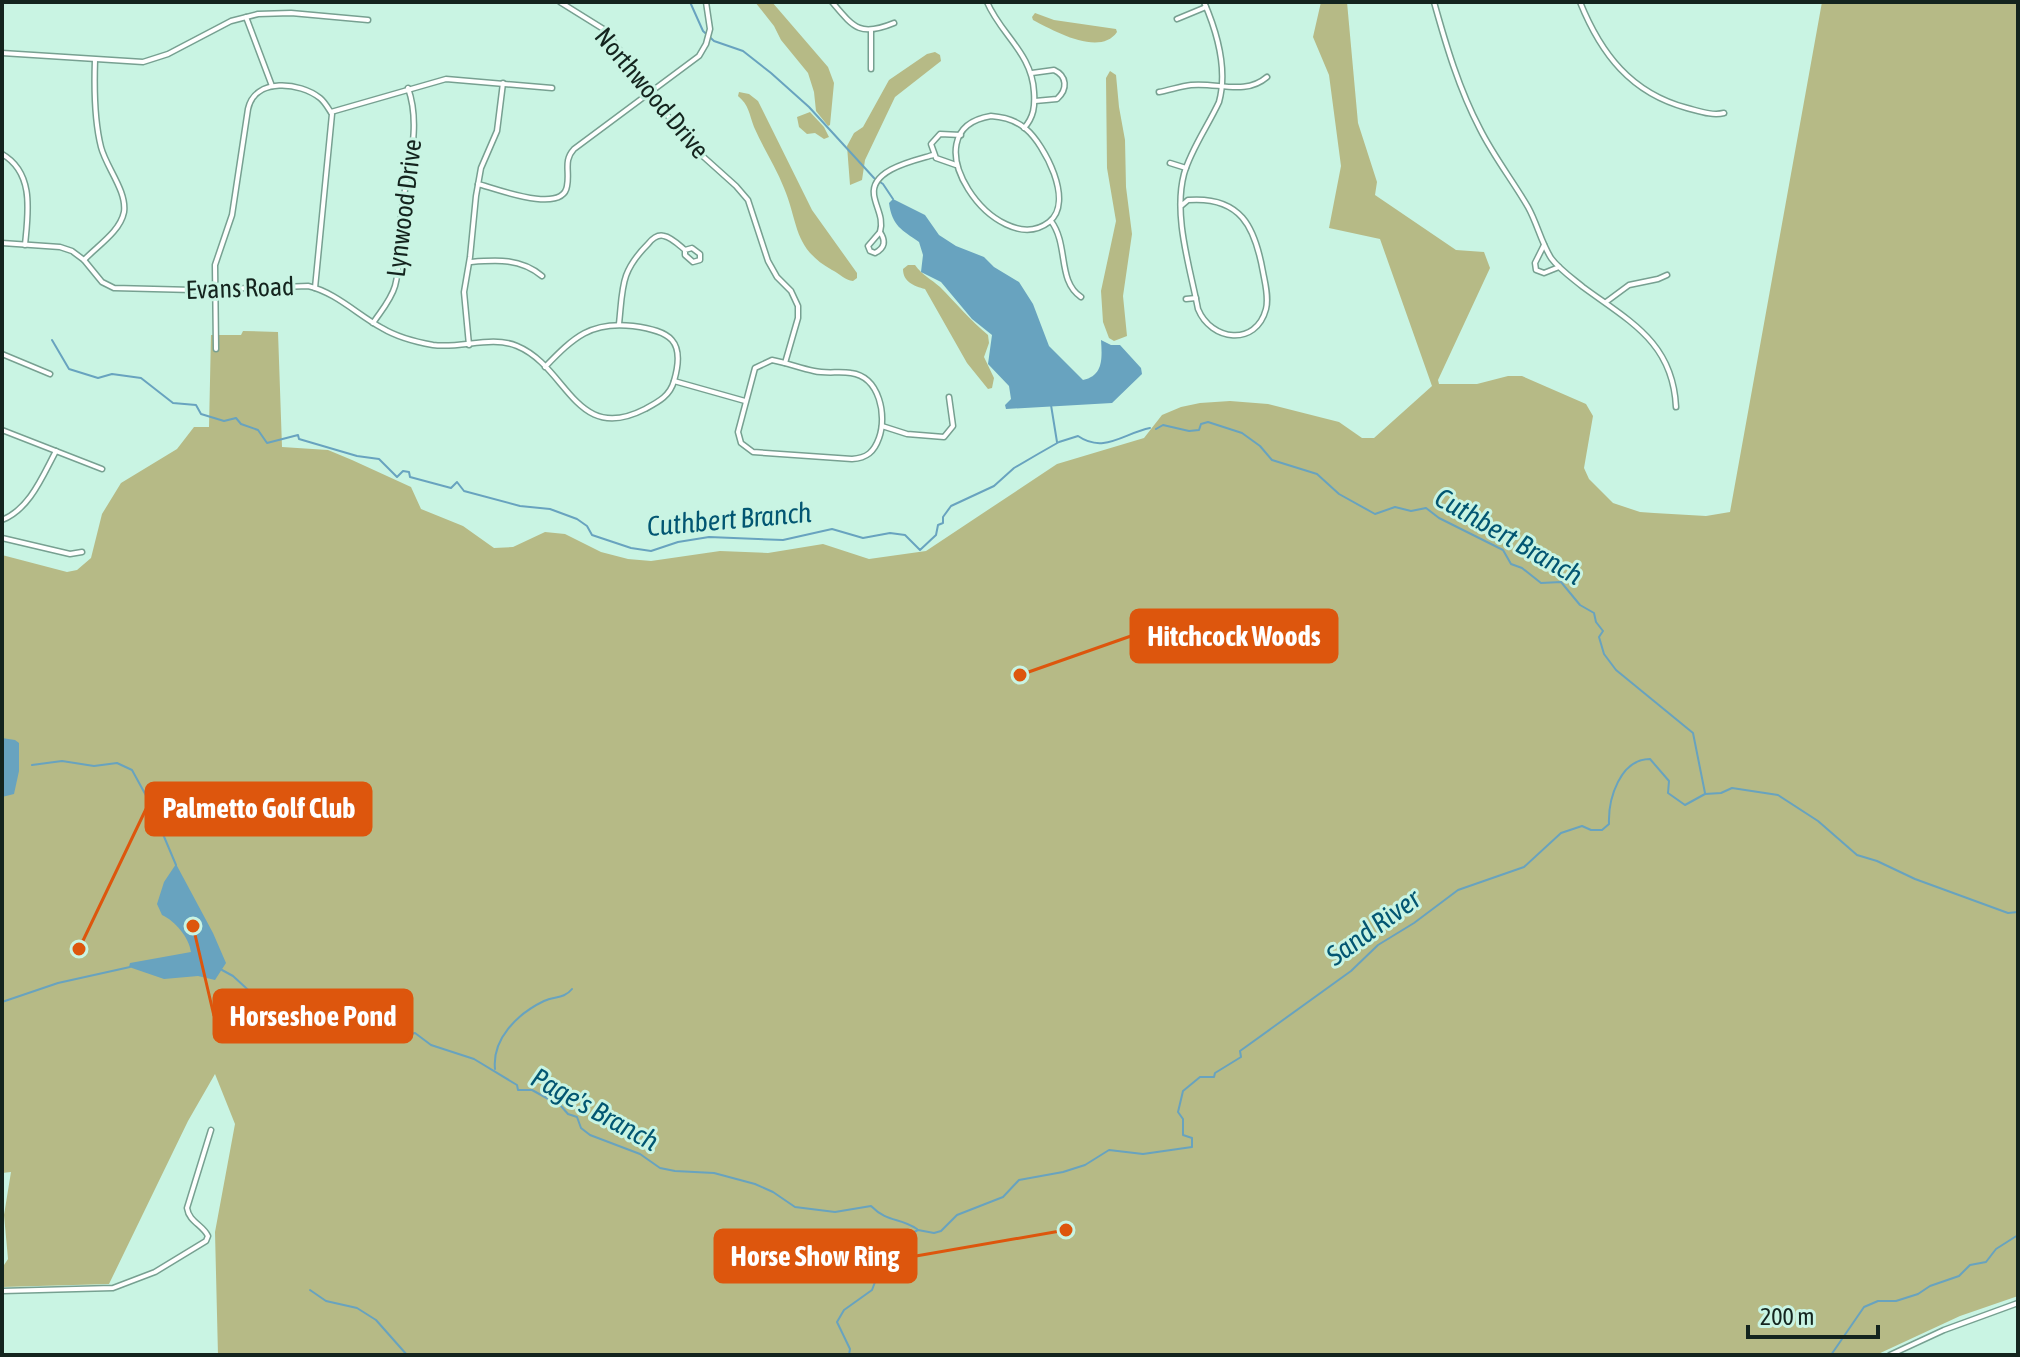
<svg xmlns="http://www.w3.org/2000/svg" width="2020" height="1357" font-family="'Asap Condensed',sans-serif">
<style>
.green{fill:#b6ba86}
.water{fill:#68a3bf}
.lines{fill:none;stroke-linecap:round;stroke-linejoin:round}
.stream{stroke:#68a3bf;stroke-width:2}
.minor-casing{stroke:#77a091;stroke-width:7}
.minor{stroke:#fff;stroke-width:4}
.labels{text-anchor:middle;stroke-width:6;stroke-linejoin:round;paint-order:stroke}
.street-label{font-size:26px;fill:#14241e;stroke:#c9f4e3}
.water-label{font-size:28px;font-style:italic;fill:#025672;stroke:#c9f4e3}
.leader{fill:none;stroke:#dd560d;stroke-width:3}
.callout-dot{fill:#dd560d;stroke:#c9f4e3;stroke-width:3}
.callout{fill:#dd560d;stroke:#dd560d;stroke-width:3}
.callout-label{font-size:28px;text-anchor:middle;font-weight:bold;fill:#fff}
</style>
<rect width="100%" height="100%" fill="#c9f4e3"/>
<g class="green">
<path d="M755 2H772L828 67 834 83 830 125 828 126 816 111 814 92 808 73 781 40 774 26Z"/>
<path d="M1321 2H1347L1358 123 1377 182 1375 195 1456 250 1484 252 1490 268 1438 380 1439 384H1477L1508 376H1522L1586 404 1593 416 1584 468 1589 479 1613 503 1640 512 1654 513 1706 516 1730 512 1822 2H2018V1296L1960 1316 1876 1355H218L215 1232 235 1124 215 1074 188 1121 109 1284 2 1287V1268L8 1259 4 1215 11 1172 2 1173V555L67 572 77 570 91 558 102 514 121 483 177 449 194 427H209L211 335H241L243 331 278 332 282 447 328 450 352 460 411 487 421 509 463 526 494 548 513 547 545 532 565 534 601 552 628 559 651 561 720 551 768 553 823 544 869 559 926 551 1057 464 1144 438 1162 415 1181 407 1200 403 1230 401 1268 404 1339 422 1362 438H1374L1432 386 1380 239 1329 228 1341 166 1329 75 1313 37Z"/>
<path d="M1035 13 1054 20 1116 29 1117 32C1100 57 1054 31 1033 20L1032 17Z"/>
<path d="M935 52 940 55 941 61 895 97 865 160 862 180 850 185 847 146 854 133 863 127 889 80 927 54Z"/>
<path d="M1110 71 1116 75 1119 107 1125 140 1126 187 1132 234 1123 296 1127 336 1114 341 1109 338 1103 322 1101 291 1116 221 1107 168 1106 78Z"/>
<path d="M739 92 749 94 758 101 812 210 857 273V278L853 281C845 280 840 274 832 270 793 248 799 224 784 188 776 167 763 148 754 127 749 114 749 105 738 96Z"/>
<path d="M810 112 824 127 829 137 824 139 815 133 807 134 799 127 797 117Z"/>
<path d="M908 265H915C922 275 931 279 940 287 956 303 970 320 988 335L989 343 984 357 994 378 992 388 988 389 967 363 925 289C914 286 903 282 903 269Z"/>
</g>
<g class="water">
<path d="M893 199 925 215 939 235 956 246 984 257 994 267 1019 282 1033 304 1049 346 1083 380C1104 376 1102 357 1101 340L1111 345H1120L1141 368 1142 374 1112 403 1006 409 1005 405 1011 399 1009 386 988 364 992 335 972 319 941 282 921 272 923 255 919 242C902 230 892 226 889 203Z"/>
<path d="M2 738 15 740 19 743V771L14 794 2 797Z"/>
<path d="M176 864 213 933 226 963 215 980 198 976 164 979 129 967 130 963 191 952C189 937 175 921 162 915L157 904 164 882Z"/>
</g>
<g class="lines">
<g class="stream">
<path d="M690 2 703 31 714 41 743 51 771 73 809 107 874 178 883 184 893 199"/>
<path d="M52 340 69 369 98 378 112 374 141 378 173 403 196 405 201 414 224 421 236 418 241 424 258 430 267 443 298 435 299 439 357 456 379 459 397 477 403 471 409 472 410 477 451 488 457 482 464 491 520 506 550 509 577 519 587 526 592 535 631 548 651 551 678 542 709 537 783 540 832 529 863 538 890 533 905 535 920 550 936 535 938 525 943 523V517L951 506 994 486 1014 468 1038 454 1059 442 1078 436C1104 454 1124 433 1150 428"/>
<path d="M1051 405 1057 442"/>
<path d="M1156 429 1163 425 1189 431 1199 430 1201 424 1208 422 1242 433 1260 446 1272 460 1317 474 1339 494 1375 514 1395 507 1411 511 1426 508 1439 518 1503 550 1511 564 1522 568 1541 583 1561 582 1580 605 1594 613 1596 622 1603 631 1599 637 1604 654 1616 670 1693 733 1705 793"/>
<path d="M32 765 62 761 94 766 117 763 132 770 149 801 176 865"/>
<path d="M222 970 233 976 259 1000 283 1012 288 1020 302 1026 314 1029 367 1031 381 1036 394 1033 400 1037 415 1033 431 1045 474 1059 517 1085 518 1090H532L561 1106 568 1114 577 1117 581 1128 590 1135 640 1154 660 1168 675 1171 714 1173 755 1184 773 1192 795 1207 835 1212 871 1206C888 1223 899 1217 917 1229"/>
<path d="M2 1002 58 983 130 967"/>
<path d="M495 1069C492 1039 517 1014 544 1001 554 996 564 999 572 989"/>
<path d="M310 1290 326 1301 357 1308 376 1320 407 1355"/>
<path d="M849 1355 850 1349 837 1322 844 1310 872 1290 883 1261 890 1256 903 1238 918 1230 934 1233 941 1231 957 1215 1003 1197 1019 1180 1063 1172 1085 1165 1109 1150 1143 1154 1192 1147V1138L1183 1135V1119L1178 1112 1183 1091 1200 1077H1214L1215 1073 1241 1057 1240 1051 1351 971 1378 945 1414 923 1458 890 1524 867 1561 833 1582 826 1591 830H1602L1609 824C1608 799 1620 759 1650 759L1669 781 1668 793 1685 805 1705 794 1721 793 1732 788 1778 795 1818 821 1857 855 1877 861 1915 879 2008 913 2018 912"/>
<path d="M1831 1355 1864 1307 1878 1301H1896L1918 1294 1930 1286 1959 1276 1970 1265 1986 1262 1996 1249 2018 1235"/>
</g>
<defs>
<g id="minor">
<path d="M560 2 605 30 687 142 736 186 748 200 768 261 777 277 791 291 798 306V318L785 363"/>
<path d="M832 2C854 28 860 37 894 23"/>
<path d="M987 2C1001 35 1032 53 1034 92 1035 106 1034 117 1024 128"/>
<path d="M1434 2C1446 45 1459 89 1480 129 1494 157 1513 181 1528 207 1537 223 1541 242 1551 258 1559 269 1572 278 1583 287 1629 321 1673 342 1676 407"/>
<path d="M1580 2C1601 54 1631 93 1687 108 1699 111 1712 116 1724 113"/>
<path d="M246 17 272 86"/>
<path d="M1177 19 1206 7"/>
<path d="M871 31V69"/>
<path d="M2 53 143 62 168 54 231 21 258 14 291 13 368 20"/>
<path d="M1032 73 1054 70C1067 76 1068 89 1057 99L1035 101"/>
<path d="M1159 92C1170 90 1181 86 1191 85 1217 82 1245 96 1267 77"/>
<path d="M331 112 446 79 552 88"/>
<path d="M991 116C1004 117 1016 120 1026 129 1044 144 1075 202 1049 222 997 262 905 130 991 116Z"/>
<path d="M2 154C35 173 28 213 25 245"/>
<path d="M1170 163 1186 168"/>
<path d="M956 165 936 158 931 144 940 134 961 135"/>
<path d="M478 184C494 188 563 215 567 186 570 171 563 161 574 149L699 56 706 44 710 29 706 2"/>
<path d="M1181 206 1188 200C1241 196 1255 227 1263 272 1265 283 1269 297 1266 309 1256 347 1211 341 1198 309 1190 267 1173 216 1184 174 1191 149 1208 126 1219 102 1228 69 1217 32 1204 2"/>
<path d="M1051 221C1069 245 1057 281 1081 297"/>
<path d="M880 232C884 218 876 208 874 195 870 169 917 160 933 155"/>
<path d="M880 232C886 241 885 248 875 253L870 251 868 246Z"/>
<path d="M2 243 60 247 72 251 84 260 102 282 114 288 193 290 308 286C335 292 358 315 382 328 397 337 416 342 433 345 461 349 491 335 517 346 568 367 575 445 645 409 658 402 670 396 674 381 686 340 670 331 633 326 591 321 574 337 545 367"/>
<path d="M1544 245 1535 263 1536 270 1544 273 1559 267"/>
<path d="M84 260C97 246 120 232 124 212 127 191 106 167 101 147 94 119 94 88 95 60"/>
<path d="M470 262C497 260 520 258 542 276"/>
<path d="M1186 299 1196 298"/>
<path d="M1606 302 1629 285 1658 279 1667 275"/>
<path d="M373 323C381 311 391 300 395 286 401 264 399 240 401 217 405 175 423 130 408 88"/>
<path d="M619 324C623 287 620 272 648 244 652 239 657 234 664 236 671 237 679 245 685 250V255L693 262 700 260V254L692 248 685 250"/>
<path d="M469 345 464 292 470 257 476 196 481 168 497 131 503 83"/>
<path d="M216 349 215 265 232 215 248 109C255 77 300 82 320 98 325 102 328 108 332 114L315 288"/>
<path d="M2 354 50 374"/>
<path d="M772 360C787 363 800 368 814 371 827 374 839 371 851 373 880 377 887 416 879 438 874 452 867 458 852 459L753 452 741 443 738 432 755 368Z"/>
<path d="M674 381 745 401"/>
<path d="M882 426 907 434 944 437 953 426 949 397"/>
<path d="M2 430 102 469"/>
<path d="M2 520C30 509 43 475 56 451"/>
<path d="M2 538 70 554 82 552"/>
<path d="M2 1291 113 1288 155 1272 206 1241 208 1236C203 1225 189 1222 187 1208L211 1130"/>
<path d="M1890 1355 1944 1330 2018 1303"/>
</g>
</defs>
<use href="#minor" class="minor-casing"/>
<use href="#minor" class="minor"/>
</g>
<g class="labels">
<g class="street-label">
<text transform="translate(652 93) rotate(50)" y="9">Northwood Drive</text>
<text transform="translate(404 208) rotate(-83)" y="9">Lynwood Drive</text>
<text transform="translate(240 288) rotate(-2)" y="9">Evans Road</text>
</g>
<g class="water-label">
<text transform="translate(729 519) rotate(-5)" y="10">Cuthbert Branch</text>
<text transform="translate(1509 536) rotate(30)" y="10">Cuthbert Branch</text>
<text transform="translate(1373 927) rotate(-36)" y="10">Sand River</text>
<text transform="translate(595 1109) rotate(29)" y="10">Page's Branch</text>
</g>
</g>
<path class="leader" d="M1020 675L1131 636M79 949L146 809M193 926L214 1016M1066 1230L916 1256"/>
<g class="callout-dot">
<circle cx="1020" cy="675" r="8"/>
<circle cx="79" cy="949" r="8"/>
<circle cx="193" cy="926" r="8"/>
<circle cx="1066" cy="1230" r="8"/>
</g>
<g class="callout">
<rect x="1131" y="610" width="206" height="52" rx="8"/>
<rect x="146" y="783" width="225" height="52" rx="8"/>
<rect x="214" y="990" width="198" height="52" rx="8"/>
<rect x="715" y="1230" width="201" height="52" rx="8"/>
</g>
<g class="callout-label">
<text x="1234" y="646">Hitchcock Woods</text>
<text x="259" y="818">Palmetto Golf Club</text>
<text x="313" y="1026">Horseshoe Pond</text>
<text x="815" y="1266">Horse Show Ring</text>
</g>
<rect width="2020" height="1357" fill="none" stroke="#14241e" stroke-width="8"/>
<path d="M1748 1325v12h130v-12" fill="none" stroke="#14241e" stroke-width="4"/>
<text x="1760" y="1325" font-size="24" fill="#14241e" stroke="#c9f4e3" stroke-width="6" paint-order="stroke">200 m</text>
</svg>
